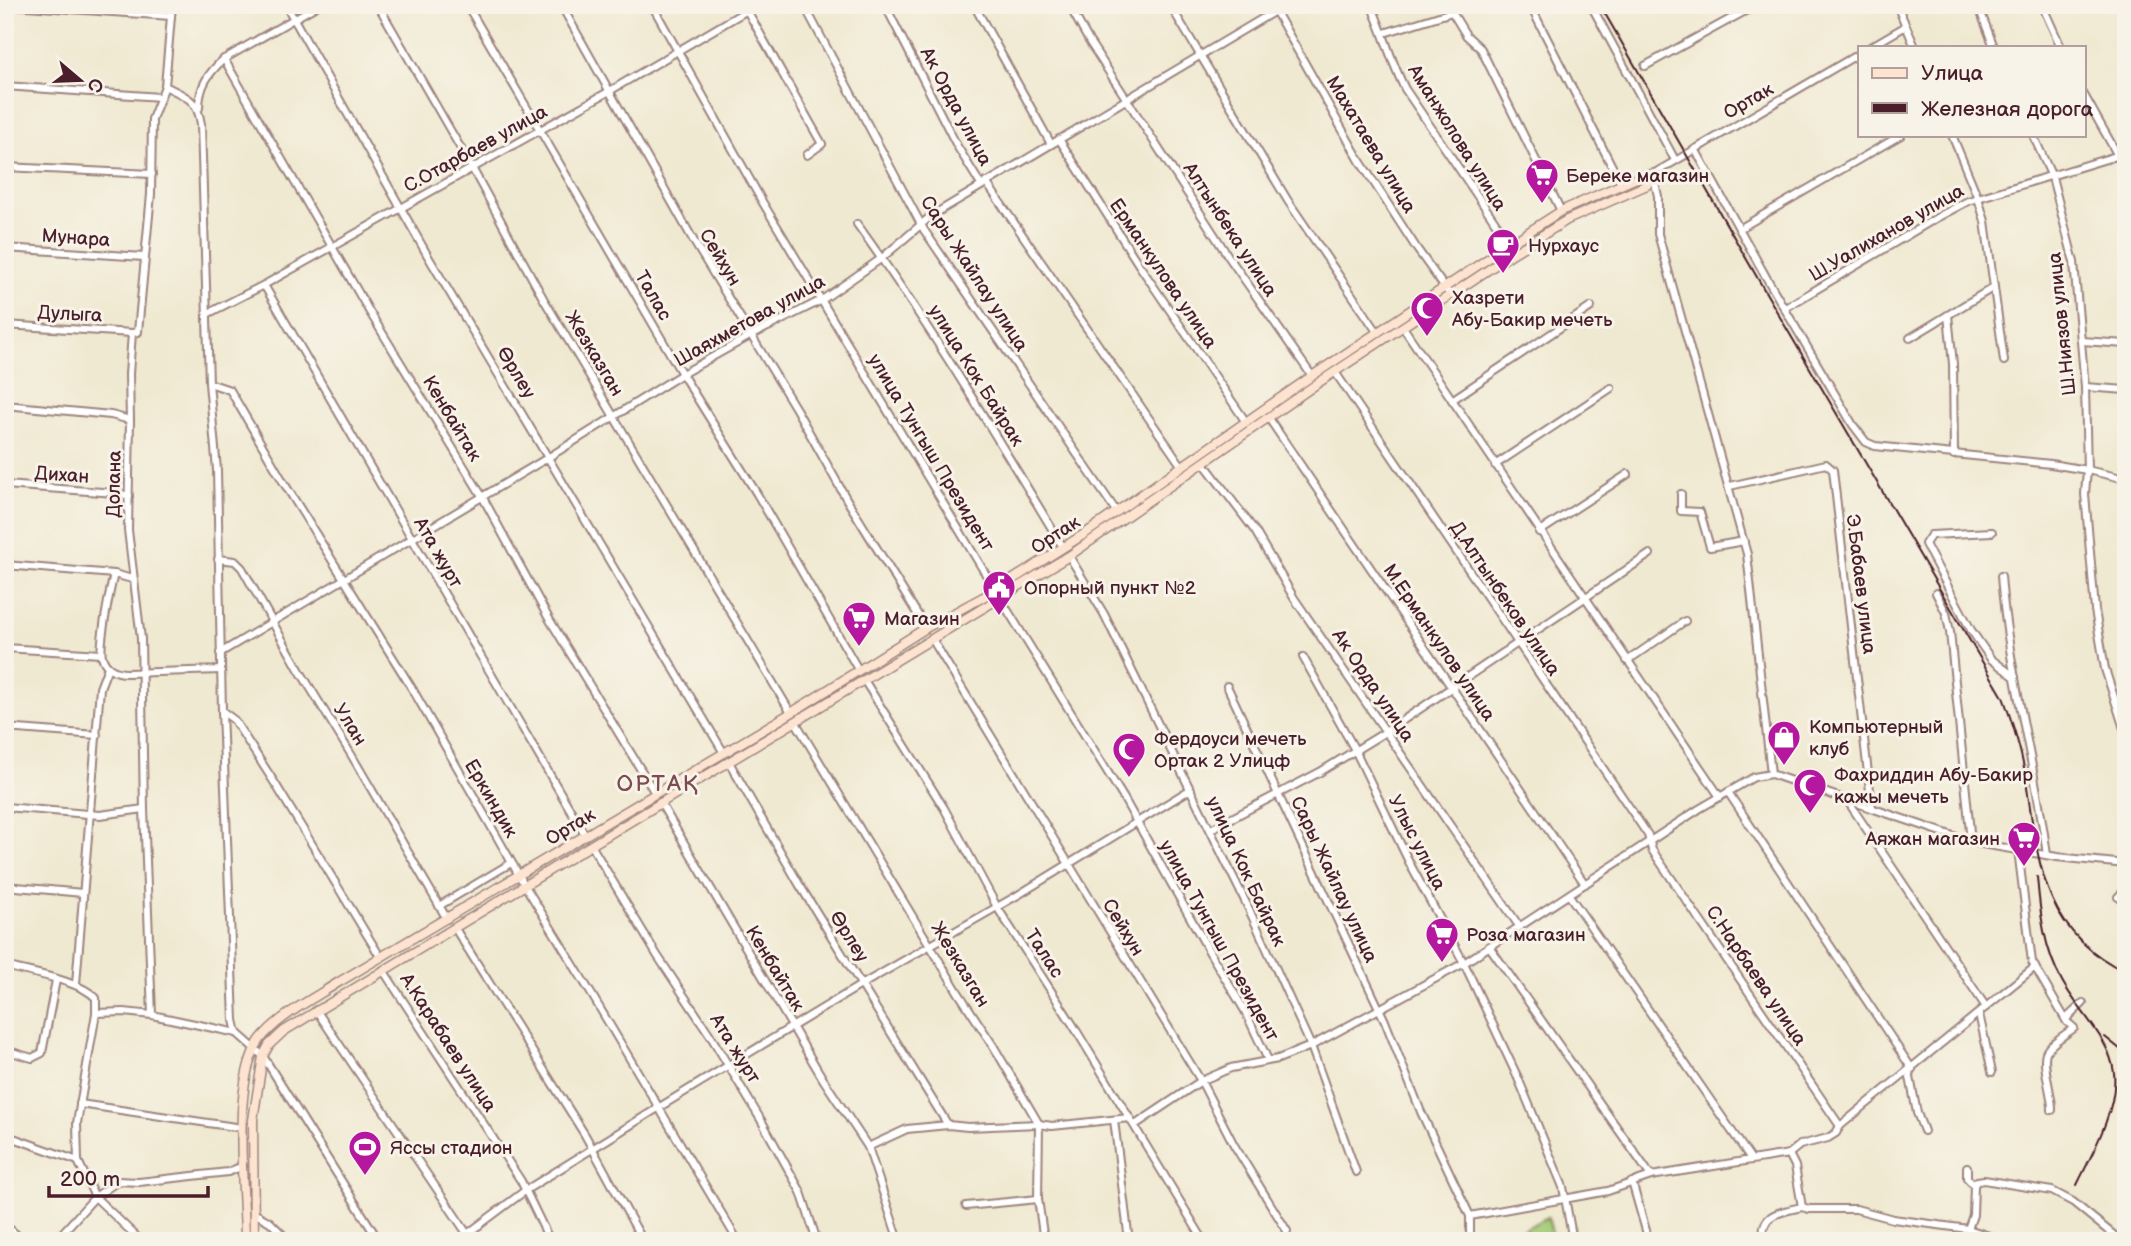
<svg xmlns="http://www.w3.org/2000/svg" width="2131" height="1246" font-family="'Balsamiq Sans',sans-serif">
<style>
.green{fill:#a2ca75;stroke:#767450;stroke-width:2}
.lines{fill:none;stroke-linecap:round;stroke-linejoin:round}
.street-casing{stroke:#9d847e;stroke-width:10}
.secondary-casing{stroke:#9d847e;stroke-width:11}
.street{stroke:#fff;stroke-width:6}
.secondary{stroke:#fde4d1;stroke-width:8}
.rail{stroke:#4a1f2b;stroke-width:2}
.labels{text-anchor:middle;stroke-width:6;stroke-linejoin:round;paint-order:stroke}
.street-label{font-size:19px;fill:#4a1f2b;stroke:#f7f3e8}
.poi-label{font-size:19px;fill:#4a1f2b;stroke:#f7f3e8;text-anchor:start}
.quarter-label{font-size:23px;letter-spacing:2px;fill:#7d4a4f;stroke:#f7f3e8}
</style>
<rect width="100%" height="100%" fill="#f7f3e8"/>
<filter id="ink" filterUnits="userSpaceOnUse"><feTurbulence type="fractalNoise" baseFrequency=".0143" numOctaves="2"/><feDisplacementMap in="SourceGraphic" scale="14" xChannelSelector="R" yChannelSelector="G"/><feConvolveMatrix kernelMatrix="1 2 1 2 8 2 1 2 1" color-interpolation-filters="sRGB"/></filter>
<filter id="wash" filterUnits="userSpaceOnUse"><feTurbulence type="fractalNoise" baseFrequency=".00686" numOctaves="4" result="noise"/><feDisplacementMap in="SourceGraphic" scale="28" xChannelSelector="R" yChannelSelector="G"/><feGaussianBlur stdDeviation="1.57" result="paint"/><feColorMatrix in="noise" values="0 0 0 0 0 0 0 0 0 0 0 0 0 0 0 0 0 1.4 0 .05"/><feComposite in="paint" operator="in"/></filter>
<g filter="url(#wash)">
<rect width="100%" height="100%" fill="#f0e9d1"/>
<path class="green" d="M1548 1217 1554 1241H1500Z"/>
</g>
<g filter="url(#ink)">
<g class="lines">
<defs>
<g id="street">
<path d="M12 5 171 16"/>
<path d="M286 5 429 258 724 753"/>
<path d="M378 5 472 168 543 298 791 713"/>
<path d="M467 5 682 374 757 494 859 671"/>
<path d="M561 5 696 245 796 409 847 500 926 628"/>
<path d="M652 5 763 203 1000 598 1123 797 1210 953 1245 1011 1268 1060"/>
<path d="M744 5 822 144 807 155"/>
<path d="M804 5 924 230 1116 511"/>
<path d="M885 5 957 146 981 185"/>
<path d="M974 5 1051 144"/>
<path d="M1069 5 1089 41 1228 256 1312 376"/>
<path d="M1170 5 1288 201 1378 333"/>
<path d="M1272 5 1360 161 1417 249 1450 295"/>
<path d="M1371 5C1384 33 1391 62 1405 89L1510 244"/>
<path d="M1530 5 1621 184"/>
<path d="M1591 5 1675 160"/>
<path d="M1897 5 1915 47"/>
<path d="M1978 5 1994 47"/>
<path d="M2042 5 2061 47"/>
<path d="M1384 33 1452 12 1466 35 1481 49 1561 211"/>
<path d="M1870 47 1906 26"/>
<path d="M224 59 369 311 482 496 548 617 655 793"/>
<path d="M1645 66 1756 5"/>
<path d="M5 86 160 97"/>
<path d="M165 86C186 97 197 98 201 124L209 383 217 470 222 711 234 1020 237 1033 263 1056 379 1241"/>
<path d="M2084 95 2126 170"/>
<path d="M199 108C199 87 208 73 224 59L318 5"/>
<path d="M1952 135 1978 198 1985 221 2004 361"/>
<path d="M1059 139 1139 265 1246 422"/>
<path d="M1695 149 1766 277 1853 425 1866 442 1875 446 2051 464 2087 470 2085 387 2074 262 2052 177 2033 135"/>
<path d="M5 167 152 174"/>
<path d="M986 182 1181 465"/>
<path d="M857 224C932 328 997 438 1063 547"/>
<path d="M1739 229 1901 135"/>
<path d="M5 248 144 257"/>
<path d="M264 285 585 835"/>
<path d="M1785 308 1938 217 1968 201 2126 153"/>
<path d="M207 314 264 285 608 92 756 5"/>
<path d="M1948 315 1953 364 1954 455"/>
<path d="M5 325 132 333"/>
<path d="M1403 327 1720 797"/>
<path d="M1910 338 1994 287"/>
<path d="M2082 341 2126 344"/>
<path d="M1335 372 1648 835 1652 850 1840 1126"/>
<path d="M209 383 230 390 284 483 413 690 524 884 592 995 738 1241"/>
<path d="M2085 387 2126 390"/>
<path d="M1452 400 1591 307"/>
<path d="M5 405 111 415 130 420 128 530 141 639 144 809 152 1015 237 1033"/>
<path d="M1268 417 1585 884"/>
<path d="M130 420 129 374 132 333 138 332 151 194 152 119 165 86 172 5"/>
<path d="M1203 462 1255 531 1294 598 1519 926"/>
<path d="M1495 465 1611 388"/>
<path d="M2126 479 2087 470 2085 494 2095 610 2105 669 2126 735"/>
<path d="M5 485 116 493 129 496"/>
<path d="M1730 486 1826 464 1833 470 1872 808"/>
<path d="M1681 494V511L1700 512 1710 547 1744 541"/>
<path d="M1539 532 1628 474"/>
<path d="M1992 532 1931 535 1925 544 1971 630 1991 659 2015 677"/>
<path d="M1069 556 1104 614 1247 905 1311 1046 1356 1172"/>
<path d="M218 559 235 561 242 568 300 671 352 756 447 919"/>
<path d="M5 565 114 574"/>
<path d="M2001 576C2008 670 2035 762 2047 855"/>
<path d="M132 579 114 574C110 589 99 644 102 656 105 668 115 673 127 673L221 670"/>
<path d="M1936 593 1946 613 1950 632 1971 842"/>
<path d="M932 639 1201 1081 1234 1145 1287 1231"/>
<path d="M5 648 101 654"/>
<path d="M220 653 549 457 682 374 750 336 822 300 882 258 931 216 1285 5"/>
<path d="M1303 657 1355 750 1412 868 1464 963 1518 1078 1563 1187 1573 1241"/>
<path d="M1627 661 1685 621"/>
<path d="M864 680 944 808 997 907 1073 1025 1204 1241"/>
<path d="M1227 686 1385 1021 1421 1112 1470 1216"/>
<path d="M222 711 234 720 276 785 381 958"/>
<path d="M795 721 958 992 994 1047 1039 1124 1038 1199 1044 1241"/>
<path d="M5 728 97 735"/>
<path d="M729 762 799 884 948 1125"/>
<path d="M1771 774 1747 554 1658 234V196L1653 174 1860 53"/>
<path d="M1728 792 1912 1069"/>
<path d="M1847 800 1986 1007"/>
<path d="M660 802 823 1079 868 1147 899 1241"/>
<path d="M5 807 100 815 144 809"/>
<path d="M1211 829 1320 772 1387 731 1650 554"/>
<path d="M591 845 657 955 710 1035 761 1120 801 1192 817 1241"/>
<path d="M2018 850 2032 962 2067 1022 2074 1028C2066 1034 2054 1041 2048 1049 2039 1059 2053 1095 2052 1110"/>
<path d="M5 886 83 893"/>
<path d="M1569 895 1751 1159"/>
<path d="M2118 897 2126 889"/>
<path d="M439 906 511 863"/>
<path d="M454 927 585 1135 643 1241"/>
<path d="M1489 946 1651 1176"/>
<path d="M5 966C30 973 79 980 96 998V1013L77 1123 78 1161 95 1197 141 1241"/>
<path d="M383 970 521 1181 550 1241"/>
<path d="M76 984 100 688 108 667"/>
<path d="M316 1010 472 1241"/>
<path d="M96 1013 124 1012 152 1015"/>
<path d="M1979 1014 1992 1072"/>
<path d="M2066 1019 2083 1003"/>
<path d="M5 1050 32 1058 42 1053 56 980"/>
<path d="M1909 1072 1917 1113 1924 1131"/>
<path d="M80 1104 242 1128"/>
<path d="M1114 1120 1129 1241"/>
<path d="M1135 1125 1201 1081 1231 1068 1278 1059 1311 1046 1464 963 1699 809 1754 777 1771 774 1971 842 2057 857 2126 864"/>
<path d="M5 1135 78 1161"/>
<path d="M868 1147 907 1129 948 1125 968 1127 1039 1124 1052 1126 1130 1118"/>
<path d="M1789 1154 1795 1166 1802 1207 1809 1209H1856L1893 1219 1968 1229 2004 1241"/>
<path d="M1967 1167V1178L1974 1185 1973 1215 1968 1229"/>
<path d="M1632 1182 1649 1241"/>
<path d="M1974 1185 1977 1181 1984 1180 2052 1191 2073 1202 2116 1237 2124 1241"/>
<path d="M966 1206 1038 1199"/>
<path d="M254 1213 270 1222 289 1241"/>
<path d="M5 1225 24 1241"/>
<path d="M55 1241 95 1197 118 1181 139 1182 228 1172 243 1166"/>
<path d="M458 1241 526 1190 658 1108 861 985 1018 895 1191 789"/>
<path d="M1470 1241V1216L1608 1191 1651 1176 1789 1154 1800 1145 1828 1138 1836 1133 1840 1126 1863 1107 2035 967"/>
<path d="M1764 1241C1759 1214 1779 1212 1802 1207"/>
</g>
<g id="secondary">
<path d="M245 1241C245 1189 229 1072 264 1035 284 1013 314 998 339 982L791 713 926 628 996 590 1086 533 1312 376 1510 244 1561 211 1641 176 1653 174"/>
<path d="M254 1241 253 1120 263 1056 269 1045 284 1031 1069 556 1318 383 1515 252 1567 220 1647 185 1653 174"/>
</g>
</defs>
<use href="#street" class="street-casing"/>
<use href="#secondary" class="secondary-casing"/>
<use href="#street" class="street"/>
<use href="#secondary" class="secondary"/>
<g class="rail">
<path d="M1600 5 1784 324 2003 697C2013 724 2022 752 2026 780 2038 861 2042 933 2126 972"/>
<path d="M2037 877C2040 913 2044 949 2062 981 2078 1011 2110 1038 2114 1073 2118 1108 2092 1154 2077 1185"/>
<path d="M2105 1037 2126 1054"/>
</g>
</g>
</g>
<defs>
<symbol id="supermarket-pin" viewBox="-11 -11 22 30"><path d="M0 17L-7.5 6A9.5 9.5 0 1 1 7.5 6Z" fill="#b5179e" stroke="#f7f3e8"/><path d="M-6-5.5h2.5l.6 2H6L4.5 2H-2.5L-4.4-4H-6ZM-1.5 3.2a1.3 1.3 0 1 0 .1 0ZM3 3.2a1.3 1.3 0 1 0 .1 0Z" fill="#fff"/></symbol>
<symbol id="cafe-pin" viewBox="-11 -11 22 30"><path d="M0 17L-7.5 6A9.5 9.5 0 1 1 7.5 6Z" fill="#b5179e" stroke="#f7f3e8"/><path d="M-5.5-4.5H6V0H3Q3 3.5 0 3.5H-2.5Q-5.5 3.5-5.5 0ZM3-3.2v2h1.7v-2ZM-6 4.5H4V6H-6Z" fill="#fff"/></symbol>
<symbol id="mosque-pin" viewBox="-11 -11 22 30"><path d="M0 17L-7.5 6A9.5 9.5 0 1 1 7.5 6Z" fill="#b5179e" stroke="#f7f3e8"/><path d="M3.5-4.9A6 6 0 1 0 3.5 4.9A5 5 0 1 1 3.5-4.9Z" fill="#fff"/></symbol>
<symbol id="civic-pin" viewBox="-11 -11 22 30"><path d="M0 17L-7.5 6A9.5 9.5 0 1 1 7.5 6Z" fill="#b5179e" stroke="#f7f3e8"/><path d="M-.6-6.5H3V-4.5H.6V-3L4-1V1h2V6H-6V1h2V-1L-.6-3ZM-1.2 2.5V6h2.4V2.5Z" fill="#fff"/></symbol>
<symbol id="shop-pin" viewBox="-11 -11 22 30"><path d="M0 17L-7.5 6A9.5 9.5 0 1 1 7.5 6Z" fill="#b5179e" stroke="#f7f3e8"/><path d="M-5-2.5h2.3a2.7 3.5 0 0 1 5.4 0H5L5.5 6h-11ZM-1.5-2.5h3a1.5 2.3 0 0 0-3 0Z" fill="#fff"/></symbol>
<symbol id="stadium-pin" viewBox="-11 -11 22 30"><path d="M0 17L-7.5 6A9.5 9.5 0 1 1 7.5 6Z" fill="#b5179e" stroke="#f7f3e8"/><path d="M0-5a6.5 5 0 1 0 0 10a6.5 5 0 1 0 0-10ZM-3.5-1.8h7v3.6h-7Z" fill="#fff"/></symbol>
</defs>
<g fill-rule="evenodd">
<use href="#supermarket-pin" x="1523" y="156" width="38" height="52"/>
<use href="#cafe-pin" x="1484" y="226" width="38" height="52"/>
<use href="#mosque-pin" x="1408" y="289" width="38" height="52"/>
<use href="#civic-pin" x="980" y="568" width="38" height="52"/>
<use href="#supermarket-pin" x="840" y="599" width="38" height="52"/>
<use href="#shop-pin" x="1765" y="718" width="38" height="52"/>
<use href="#mosque-pin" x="1110" y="730" width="38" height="52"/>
<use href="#mosque-pin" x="1791" y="766" width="38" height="52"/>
<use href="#supermarket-pin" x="2005" y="819" width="38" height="52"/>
<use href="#supermarket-pin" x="1423" y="915" width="38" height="52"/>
<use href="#stadium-pin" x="346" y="1128" width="38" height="52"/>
</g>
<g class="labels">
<g class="street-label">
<text transform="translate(1748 100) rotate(-30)" y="7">Ортак</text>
<text transform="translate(957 106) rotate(62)" y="7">Ак Орда улица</text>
<text transform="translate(1458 137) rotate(58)" y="7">Аманжолова улица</text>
<text transform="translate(1372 144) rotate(59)" y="7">Махатаева улица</text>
<text transform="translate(475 148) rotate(-29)" y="7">С.Отарбаев улица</text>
<text transform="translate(1231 229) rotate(57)" y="7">Алтынбека улица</text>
<text transform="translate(1886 232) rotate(-30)" y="7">Ш.Уалиханов улица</text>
<text transform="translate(76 237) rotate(4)" y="7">Мунара</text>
<text transform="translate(721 257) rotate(59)" y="7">Сейхун</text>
<text transform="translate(975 273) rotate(57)" y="7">Сары Жайлау улица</text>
<text transform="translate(1164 273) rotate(56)" y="7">Ерманкулова улица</text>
<text transform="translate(654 295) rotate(60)" y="7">Талас</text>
<text transform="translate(70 313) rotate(3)" y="7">Дулыга</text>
<text transform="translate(749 320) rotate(-29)" y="7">Шаяхметова улица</text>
<text transform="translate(2061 324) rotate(-96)" y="7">Ш.Ниязов улица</text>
<text transform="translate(595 353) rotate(59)" y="7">Жезказган</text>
<text transform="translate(517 372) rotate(59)" y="7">Өрлеу</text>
<text transform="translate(977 375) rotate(58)" y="7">улица Кок Байрак</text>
<text transform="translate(453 418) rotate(59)" y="7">Кенбайтак</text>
<text transform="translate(932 452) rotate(59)" y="7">улица Тунгыш Президент</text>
<text transform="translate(62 474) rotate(4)" y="7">Дихан</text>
<text transform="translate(113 484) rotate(-89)" y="7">Долана</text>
<text transform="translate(1055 534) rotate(-33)" y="7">Ортак</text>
<text transform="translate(439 552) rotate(60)" y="7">Ата журт</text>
<text transform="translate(1862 584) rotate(83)" y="7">Э.Бабаев улица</text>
<text transform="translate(1506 598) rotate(56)" y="7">Д.Алтынбеков улица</text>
<text transform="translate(1440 642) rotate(56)" y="7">М.Ерманкулов улица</text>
<text transform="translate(1374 685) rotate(56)" y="7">Ак Орда улица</text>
<text transform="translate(351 724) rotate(58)" y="7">Улан</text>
<text transform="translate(492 798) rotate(60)" y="7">Еркиндик</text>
<text transform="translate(570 826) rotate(-31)" y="7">Ортак</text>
<text transform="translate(1418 842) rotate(63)" y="7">Улыс улица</text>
<text transform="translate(1247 871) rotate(65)" y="7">улица Кок Байрак</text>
<text transform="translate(1335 879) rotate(65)" y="7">Сары Жайлау улица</text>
<text transform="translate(1124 927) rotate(59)" y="7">Сейхун</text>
<text transform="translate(850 936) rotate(58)" y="7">Өрлеу</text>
<text transform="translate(1220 940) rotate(61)" y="7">улица Тунгыш Президент</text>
<text transform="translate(1045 953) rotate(57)" y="7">Талас</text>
<text transform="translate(961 964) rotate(59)" y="7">Жезказган</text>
<text transform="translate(776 968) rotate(59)" y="7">Кенбайтак</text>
<text transform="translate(1757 975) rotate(56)" y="7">С.Нарбаева улица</text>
<text transform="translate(449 1042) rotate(57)" y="7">А.Карабаев улица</text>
<text transform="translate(736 1048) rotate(58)" y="7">Ата журт</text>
</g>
<g class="poi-label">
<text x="1566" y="182">Береке магазин</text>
<text x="1528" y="252">Нурхаус</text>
<text x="1452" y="304">Хазрети<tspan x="1452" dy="22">Абу-Бакир мечеть</tspan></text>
<text x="1024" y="594">Опорный пункт №2</text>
<text x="884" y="625">Магазин</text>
<text x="1809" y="733">Компьютерный<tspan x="1809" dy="22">клуб</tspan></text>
<text x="1154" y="745">Фердоуси мечеть<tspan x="1154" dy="22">Ортак 2 Улицф</tspan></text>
<text x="1834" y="781">Фахриддин Абу-Бакир<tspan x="1834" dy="22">кажы мечеть</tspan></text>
<text x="2000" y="845" text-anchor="end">Аяжан магазин</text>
<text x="1466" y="941">Роза магазин</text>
<text x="390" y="1154">Яссы стадион</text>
</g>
<g class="quarter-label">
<text x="658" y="791">ОРТАҚ</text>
</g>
</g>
<rect width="2131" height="1246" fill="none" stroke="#f7f3e8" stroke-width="28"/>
<rect x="1858" y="46" width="228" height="91" fill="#f7f3e8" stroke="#b29e9c" stroke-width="2"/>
<rect x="1872" y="68" width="35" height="10" fill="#fde4d1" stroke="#b29e9c" stroke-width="2"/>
<text x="1921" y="80" font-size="21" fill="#4a1f2b">Улица</text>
<rect x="1872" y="103" width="35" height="10" fill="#4a1f2b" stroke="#b29e9c" stroke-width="2"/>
<text x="1921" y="116" font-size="21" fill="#4a1f2b">Железная дорога</text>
<g transform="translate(80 80) rotate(109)" stroke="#f7f3e8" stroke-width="5" paint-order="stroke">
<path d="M0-5L12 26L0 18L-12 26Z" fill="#4a1f2b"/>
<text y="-10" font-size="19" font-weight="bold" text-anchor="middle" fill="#4a1f2b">С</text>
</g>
<path d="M49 1186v10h159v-10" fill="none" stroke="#4a1f2b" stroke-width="3.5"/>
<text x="60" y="1186" font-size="21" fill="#4a1f2b" stroke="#f7f3e8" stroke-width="5" paint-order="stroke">200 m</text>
</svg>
